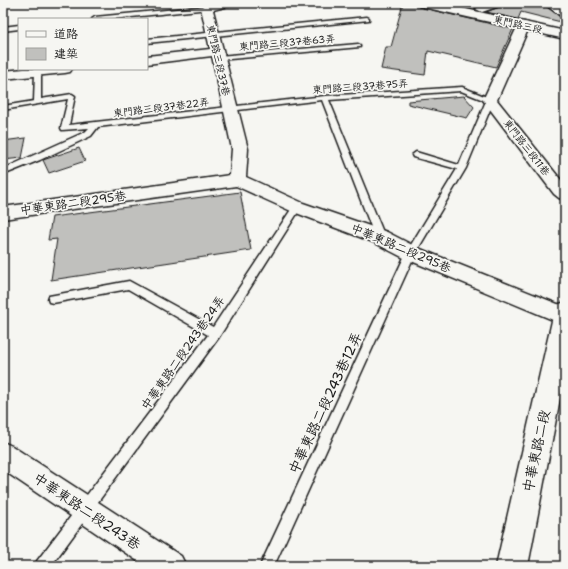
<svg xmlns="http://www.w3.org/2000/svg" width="568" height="569" font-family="'Shantell Sans','LXGW WenKai TC',sans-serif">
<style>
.building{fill:#c0c0bd;stroke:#1c1c1c}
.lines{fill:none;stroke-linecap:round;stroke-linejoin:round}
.lane-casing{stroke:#1c1c1c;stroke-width:3}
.street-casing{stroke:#1c1c1c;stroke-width:3}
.secondary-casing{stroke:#1c1c1c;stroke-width:3}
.primary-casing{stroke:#1c1c1c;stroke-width:3}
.lane{fill:#f6f6f2;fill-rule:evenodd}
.street{fill:#f6f6f2;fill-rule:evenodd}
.secondary{fill:#f6f6f2;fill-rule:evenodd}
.primary{fill:#f6f6f2;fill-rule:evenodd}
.labels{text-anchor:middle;stroke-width:3.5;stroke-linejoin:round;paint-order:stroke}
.far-street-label{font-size:10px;fill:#1c1c1c;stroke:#f6f6f2}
.street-label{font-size:12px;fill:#1c1c1c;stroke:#f6f6f2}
.near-street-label{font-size:14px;fill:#1c1c1c;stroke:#f6f6f2}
</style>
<rect width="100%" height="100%" fill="#f6f6f2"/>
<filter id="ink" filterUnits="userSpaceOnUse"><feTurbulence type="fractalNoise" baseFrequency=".025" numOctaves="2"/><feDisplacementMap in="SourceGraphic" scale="8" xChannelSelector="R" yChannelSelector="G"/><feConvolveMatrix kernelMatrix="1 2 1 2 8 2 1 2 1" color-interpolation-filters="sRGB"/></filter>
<g filter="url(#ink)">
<g class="building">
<path d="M403 3H416L419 7 513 29 496 67 428 51 425 75 381 69 386 47H391Z"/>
<path d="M446 3H484L477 6 475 9Z"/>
<path d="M504 3H542L560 17 565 18V23L521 12 518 19 486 12 502 6Z"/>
<path d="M464 96 474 107 467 118 408 104V101Z"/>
<path d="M26 138 22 158 3 160V141Z"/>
<path d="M79 148 85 161 49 173 43 160Z"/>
<path d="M240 192 251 250 51 280 57 239 48 240 52 217Z"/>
</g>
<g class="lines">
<defs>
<g id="lane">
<path d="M207 6 210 8 209 9 112 19H92L95 17Z"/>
<path d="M367 17 369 18V20L147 43V39Z"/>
<path d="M19 25V29L3 31V27Z"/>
<path d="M358 44 360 45V47L219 60 216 58 219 56Z"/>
<path d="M38 70 41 72V99L72 94 75 96 69 125 325 96 462 87 494 100 466 168 415 254 274 566H260L406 253 457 169 413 157 412 155 416 152 459 165 486 101 461 91 329 100 385 237 380 241 375 237 322 100 98 127 91 136 40 160 3 175V169L85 132 89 128 62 130 61 128 68 99 3 110V106L34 101 35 72Z"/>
<path d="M297 204 300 205 301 207 300 209 219 337 51 566H35L37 561 208 335 128 289 53 303 49 302 48 299 49 296 129 281 213 327 294 205Z"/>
</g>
<g id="street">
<path d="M214 3H234L233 5 213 10 248 149 246 177 303 203 387 232 418 248 565 307V325L404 258 373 242 291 211 236 186 3 219V207L230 175 232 149 212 56 147 64V56L210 49 201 8 203 6Z"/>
<path d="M488 3H503L502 5 482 12 476 9 478 7Z"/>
<path d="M543 3H556L565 9V17L561 16Z"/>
<path d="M524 22 528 23 530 25 497 100 565 185V200L559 198 554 194 483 100 518 25 520 23Z"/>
<path d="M24 69H72L70 72 65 73 3 79V71Z"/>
<path d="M3 442 12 446 181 556 186 566H145L3 470Z"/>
</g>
<path id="secondary" d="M417 3H439L565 31V39L423 7 419 6Z"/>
<path id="primary" d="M565 302V372L528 566H496L554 312 557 305Z"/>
</defs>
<use href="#lane" class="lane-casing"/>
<use href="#street" class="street-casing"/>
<use href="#secondary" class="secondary-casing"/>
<use href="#primary" class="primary-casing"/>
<use href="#lane" class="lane"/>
<use href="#street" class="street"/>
<use href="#secondary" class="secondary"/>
<use href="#primary" class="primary"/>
</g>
</g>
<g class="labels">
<g class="far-street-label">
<text transform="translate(518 24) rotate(13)" y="4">東門路三段</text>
<text transform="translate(287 42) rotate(-5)" y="4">東門路三段37巷63弄</text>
<text transform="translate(219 60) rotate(77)" y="4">東門路三段37巷</text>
<text transform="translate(360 86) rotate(-4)" y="4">東門路三段37巷75弄</text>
<text transform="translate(161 107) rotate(-7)" y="4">東門路三段37巷22弄</text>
<text transform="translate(527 147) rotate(52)" y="4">東門路三段11巷</text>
</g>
<g class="street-label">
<text transform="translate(73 203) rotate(-8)" y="4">中華東路二段295巷</text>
<text transform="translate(401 248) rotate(23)" y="4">中華東路二段295巷</text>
<text transform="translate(183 353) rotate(-55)" y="4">中華東路二段243巷24弄</text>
</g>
<g class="near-street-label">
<text transform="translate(325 403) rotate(-65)" y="5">中華東路二段243巷12弄</text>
<text transform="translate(536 451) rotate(-78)" y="5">中華東路二段</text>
<text transform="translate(87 511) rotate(34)" y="5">中華東路二段243巷</text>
</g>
</g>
<rect width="568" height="569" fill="none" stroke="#f6f6f2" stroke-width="16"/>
<rect x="8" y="8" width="552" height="553" fill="none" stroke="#1c1c1c" stroke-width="1.5" filter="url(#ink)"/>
<rect x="18" y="18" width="130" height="52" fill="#f6f6f2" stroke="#9f9f9c"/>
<rect x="26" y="31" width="20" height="6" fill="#f6f6f2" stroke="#9f9f9c"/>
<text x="54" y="38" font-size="12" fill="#1c1c1c">道路</text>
<rect x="26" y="48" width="20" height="12" fill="#c0c0bd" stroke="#9f9f9c"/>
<text x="54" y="58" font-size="12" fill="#1c1c1c">建築</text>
</svg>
